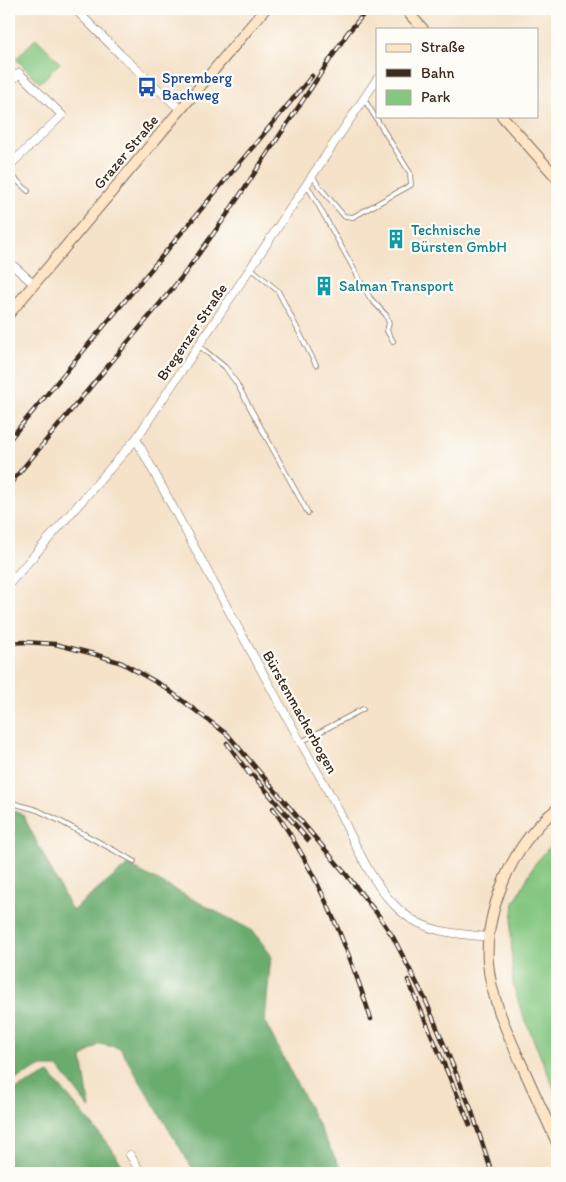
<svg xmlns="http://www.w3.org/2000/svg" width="566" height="1182" font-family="Itim,sans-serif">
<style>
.green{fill:#84c780;stroke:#60784f}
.forest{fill:#6bac6e;stroke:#536b46}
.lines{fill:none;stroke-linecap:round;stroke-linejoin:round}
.lane-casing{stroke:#7c6a5a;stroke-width:5.5}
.street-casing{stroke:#7c6a5a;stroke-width:9}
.secondary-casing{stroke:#7c6a5a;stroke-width:12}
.lane{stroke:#fff;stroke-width:4}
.street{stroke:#fff;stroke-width:8}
.secondary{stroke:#fde5c5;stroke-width:10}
.rail-casing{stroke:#3b2a1e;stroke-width:4.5}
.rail{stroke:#fdfcf7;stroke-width:2.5;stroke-dasharray:8;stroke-linecap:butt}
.labels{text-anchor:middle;stroke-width:4.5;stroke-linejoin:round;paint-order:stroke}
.transit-label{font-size:15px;fill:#164399;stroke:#fdfcf7;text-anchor:start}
.street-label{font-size:15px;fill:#3b2a1e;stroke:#fdfcf7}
.culture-label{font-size:15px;fill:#0d838f;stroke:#fdfcf7;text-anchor:start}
</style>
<rect width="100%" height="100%" fill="#fdfcf7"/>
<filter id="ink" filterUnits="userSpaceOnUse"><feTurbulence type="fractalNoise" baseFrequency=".02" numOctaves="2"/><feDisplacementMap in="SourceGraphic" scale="10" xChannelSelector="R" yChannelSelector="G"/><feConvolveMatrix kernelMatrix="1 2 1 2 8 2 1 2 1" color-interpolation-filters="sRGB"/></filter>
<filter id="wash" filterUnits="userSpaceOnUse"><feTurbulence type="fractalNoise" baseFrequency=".0096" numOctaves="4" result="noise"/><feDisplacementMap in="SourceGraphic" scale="20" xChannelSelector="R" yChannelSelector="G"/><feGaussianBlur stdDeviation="1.12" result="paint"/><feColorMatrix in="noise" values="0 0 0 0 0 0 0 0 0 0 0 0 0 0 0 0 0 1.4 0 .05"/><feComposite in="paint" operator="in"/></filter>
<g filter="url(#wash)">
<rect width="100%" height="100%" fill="#f5e2c9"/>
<g class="green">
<path d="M36 38 60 63 40 83 16 59Z"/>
<path d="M557 838V1095L522 1013 513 984 511 932 514 903 534 865Z"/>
</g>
<g class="forest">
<path d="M9 809 23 815 72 911 128 865 253 931 271 955 265 1022 343 1173H195L120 1048 99 1044 82 1058 90 1109 58 1067H40L9 1083Z"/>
<path d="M49 1073 112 1149 127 1173H9V1093Z"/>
</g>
</g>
<g filter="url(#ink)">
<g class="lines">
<defs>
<g id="lane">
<path d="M9 173 28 191"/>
<path d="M313 176 318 185 344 216 353 217 411 185 410 173 364 99"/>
<path d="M307 185 370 298 386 315 389 323 387 331 393 341"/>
<path d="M251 268 278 291 316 365"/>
<path d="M199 346 225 367 237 384 308 513"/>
<path d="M301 742 363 709"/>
<path d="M9 802 37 810 56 819 134 861"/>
</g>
<g id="street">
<path d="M75 9 121 55 181 110"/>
<path d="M9 84 19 73 62 115 9 166"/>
<path d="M9 262 34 284"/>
<path d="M136 439C201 559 265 679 332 798 353 836 369 885 403 913 427 933 459 934 489 937"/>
<path d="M9 584 136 439 377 79"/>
<path d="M130 1155 141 1173"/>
</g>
<g id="secondary">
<path d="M405 9 423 29"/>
<path d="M502 116 557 178"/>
<path d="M9 314 265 9"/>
<path d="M557 809C532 828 514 855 502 885 493 908 486 937 488 963 491 998 507 1032 521 1063 533 1090 545 1116 557 1143"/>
</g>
</defs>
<use href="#lane" class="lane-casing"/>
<use href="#street" class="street-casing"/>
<use href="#secondary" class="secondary-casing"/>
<use href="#lane" class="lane"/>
<use href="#street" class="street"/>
<use href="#secondary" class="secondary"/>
<defs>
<g id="rail">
<path d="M345 36 368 9"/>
<path d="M9 440 312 76"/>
<path d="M9 485 182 277 226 216 349 31"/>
<path d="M9 643 24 642 55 644 94 654 122 663 163 686 228 735 345 873 379 916 393 937 425 999 471 1109 492 1173"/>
<path d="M227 743 250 775"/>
<path d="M247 768 308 840"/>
<path d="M273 808C318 873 347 945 371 1019"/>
<path d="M408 980 470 1125"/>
</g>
</defs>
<use href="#rail" class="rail-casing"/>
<use href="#rail" class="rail"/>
</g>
</g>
<defs>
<symbol id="bus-bare" viewBox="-9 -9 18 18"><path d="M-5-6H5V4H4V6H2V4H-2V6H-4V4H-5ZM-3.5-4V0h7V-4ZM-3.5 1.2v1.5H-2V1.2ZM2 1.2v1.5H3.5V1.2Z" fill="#1a4fb4" stroke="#fdfcf7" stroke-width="2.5" paint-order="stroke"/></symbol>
<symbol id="building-bare" viewBox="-9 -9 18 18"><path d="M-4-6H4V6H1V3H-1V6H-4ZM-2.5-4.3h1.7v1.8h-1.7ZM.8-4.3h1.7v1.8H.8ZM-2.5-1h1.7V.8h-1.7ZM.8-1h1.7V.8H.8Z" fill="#0f9aa8" stroke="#fdfcf7" stroke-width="2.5" paint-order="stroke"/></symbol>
</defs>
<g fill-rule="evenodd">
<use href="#bus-bare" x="133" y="73" width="28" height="28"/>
<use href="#building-bare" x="382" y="225" width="28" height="28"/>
<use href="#building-bare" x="310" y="272" width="28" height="28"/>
</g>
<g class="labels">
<g class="transit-label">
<text x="162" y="83">Spremberg<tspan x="162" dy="17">Bachweg</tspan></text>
</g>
<g class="street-label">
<text transform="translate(126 152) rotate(-50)" y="5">Grazer Straße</text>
<text transform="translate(192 332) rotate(-56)" y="5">Bregenzer Straße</text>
<text transform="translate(300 712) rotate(61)" y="5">Bürstenmacherbogen</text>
</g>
<g class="culture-label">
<text x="411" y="235">Technische<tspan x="411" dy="17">Bürsten GmbH</tspan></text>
<text x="339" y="291">Salman Transport</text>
</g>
</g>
<rect width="566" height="1182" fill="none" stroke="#fdfcf7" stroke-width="30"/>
<rect x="376" y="28" width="162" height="90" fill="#fdfcf7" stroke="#afa8a0"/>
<rect x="386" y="44" width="25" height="8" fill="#fde5c5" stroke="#afa8a0"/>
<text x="421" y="52" font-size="15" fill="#3b2a1e">Straße</text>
<rect x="386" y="69" width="25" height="8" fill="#3b2a1e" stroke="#afa8a0"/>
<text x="421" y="78" font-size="15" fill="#3b2a1e">Bahn</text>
<rect x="386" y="90" width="25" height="15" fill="#84c780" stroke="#afa8a0"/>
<text x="421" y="102" font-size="15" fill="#3b2a1e">Park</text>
</svg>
